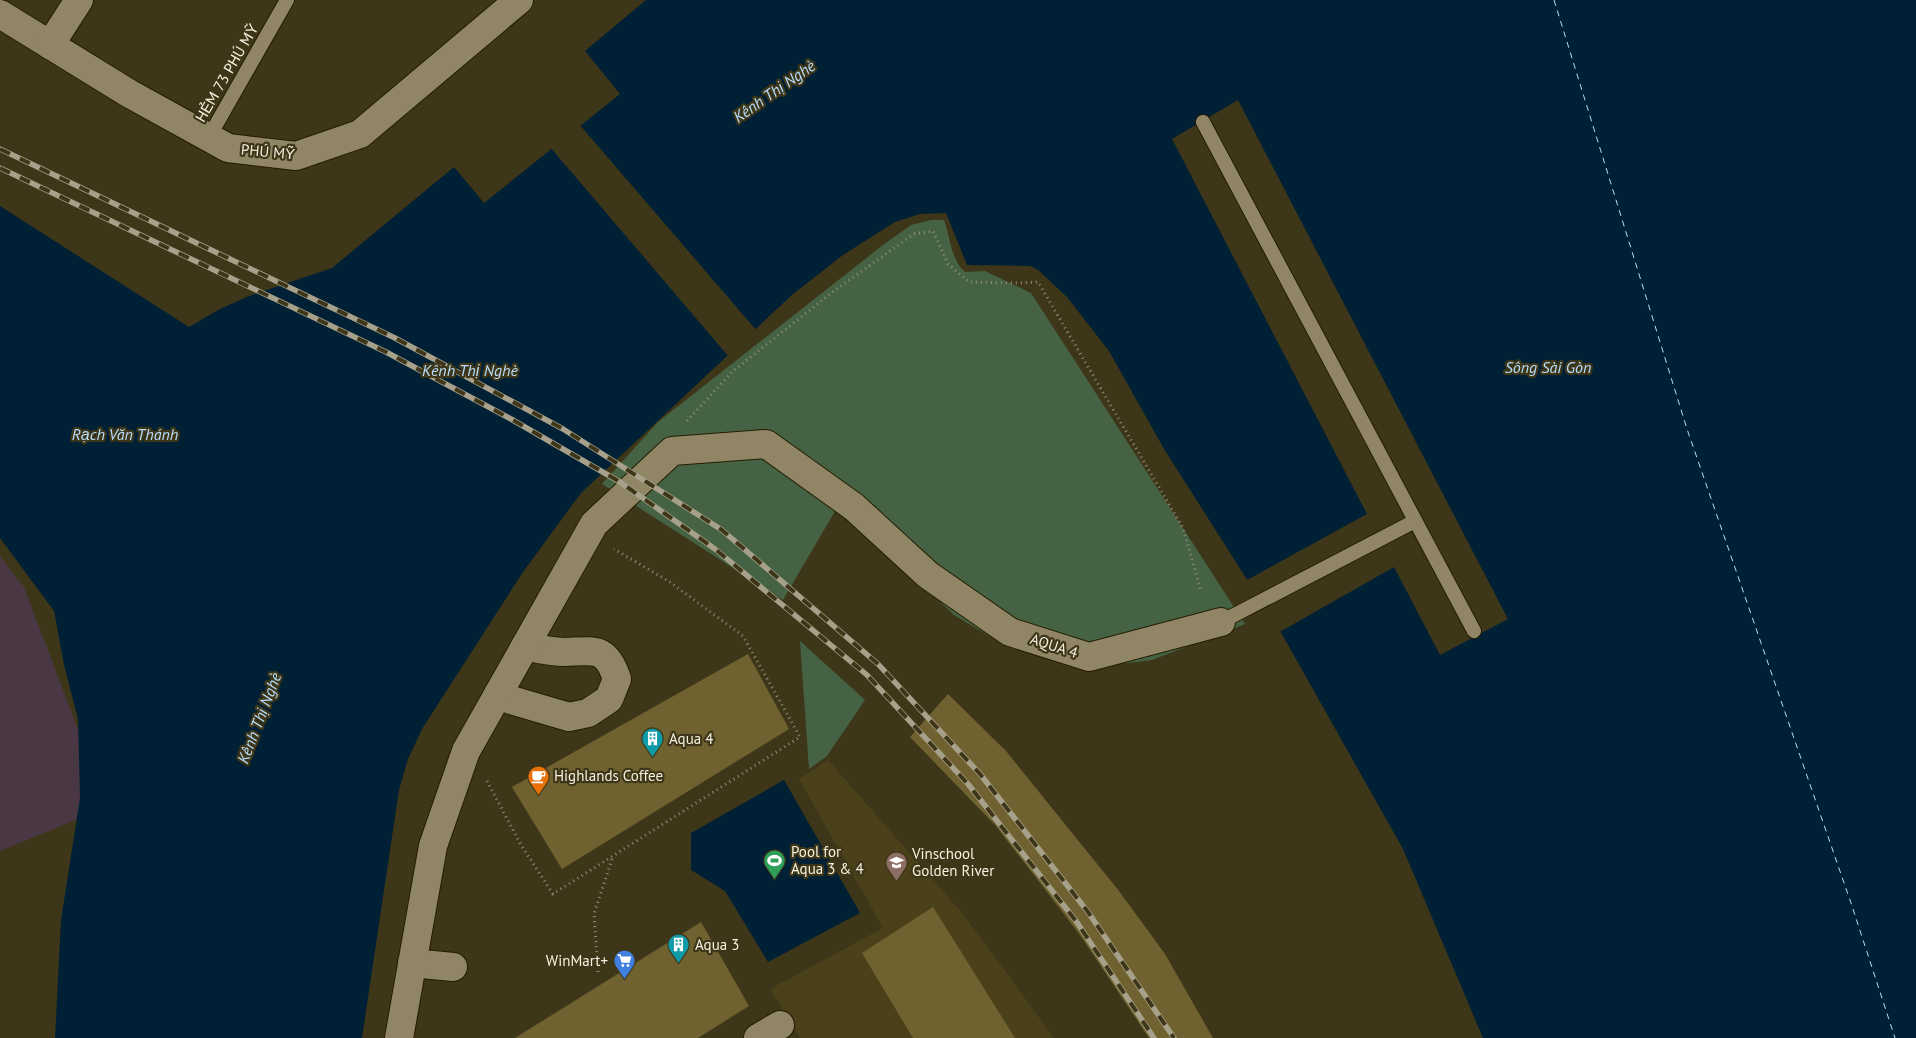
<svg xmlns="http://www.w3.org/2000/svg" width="1916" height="1038" font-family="'PT Sans',sans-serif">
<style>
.commercial{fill:#493844}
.built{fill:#4a401a}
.green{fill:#456344}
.water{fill:#002036}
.pier{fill:#3e3618}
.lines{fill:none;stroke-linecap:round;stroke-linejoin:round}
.ferry{stroke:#b6ddfd;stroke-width:1;stroke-dasharray:6 5;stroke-linecap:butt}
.building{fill:#706230}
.lane-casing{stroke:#251d00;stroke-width:16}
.street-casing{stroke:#251d00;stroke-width:30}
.path{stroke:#938d75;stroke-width:3;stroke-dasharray:1 4;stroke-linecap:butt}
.lane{stroke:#908666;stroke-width:14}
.street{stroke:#908666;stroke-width:28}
.rail-casing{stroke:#a7a08a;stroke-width:5.5}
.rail{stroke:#3e3618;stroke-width:4;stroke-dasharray:11;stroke-linecap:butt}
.labels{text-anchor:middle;stroke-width:4.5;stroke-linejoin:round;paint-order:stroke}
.street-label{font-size:15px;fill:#f5f0df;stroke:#3e3618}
.poi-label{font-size:15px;fill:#f5f0df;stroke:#3e3618;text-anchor:start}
.water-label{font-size:16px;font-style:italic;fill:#b6ddfd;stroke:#3e3618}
</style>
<rect width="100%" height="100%" fill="#3e3618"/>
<path class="commercial" d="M0 556 24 587 83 743 98 811 0 851Z"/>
<path class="built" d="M828 760 964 915 1054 1038H800L770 989 883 928 799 779Z"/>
<g class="green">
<path d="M931 220H944C950 236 951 260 965 272L985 271 1031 293 1245 624 1152 660 1128 663 1096 664 1046 658 1008 647 954 615 838 506 783 600 602 484 658 422 883 245 911 225Z"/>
<path d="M800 641 865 700 827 756 809 769Z"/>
</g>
<g class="water">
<path d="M646 0H1916V1038H1483L1403 849 1283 636 1164 449 1109 351 1067 297 1038 270 1030 266 967 265 946 213 920 214 895 222 843 255 793 294 581 493 523 572 422 729 408 759 399 790 362 1038H55L61 920 80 798 78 719 64 665 54 611 0 538V206L189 327 220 309 249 296 332 268 454 167 484 203 620 94 585 51Z"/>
<path d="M784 780 860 913 768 962 725 891 691 870V833Z"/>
</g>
<g class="pier">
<path d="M1238 100 1508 619 1440 655 1394 567 1278 633 1245 581 1367 514 1172 139Z"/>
<path d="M579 124 757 331 729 357 550 147Z"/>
</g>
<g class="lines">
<path class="ferry" d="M1554 0 1687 429 1851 903 1895 1038"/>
</g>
<g class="building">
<path d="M748 654 789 729 562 869 512 787Z"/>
<path d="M948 694 1006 751 1119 891 1165 954 1213 1038H1149L1080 935 1027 866 995 825 910 737Z"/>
<path d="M933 907 1015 1038H913L862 953Z"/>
<path d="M701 922 749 1006 698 1038H515Z"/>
</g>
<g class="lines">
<defs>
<g id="lane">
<path d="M1203 122 1474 631"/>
<path d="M209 137 287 0"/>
<path d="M1221 622 1415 521"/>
</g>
<g id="street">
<path d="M0 14 130 94 228 148 296 156 360 134 519 0"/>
<path d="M50 45 79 0"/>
<path d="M498 694 511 700 569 717 588 713 609 699 617 679C606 646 595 651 565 652 552 652 538 649 525 646"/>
<path d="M412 963 453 967"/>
<path d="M399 1038 433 846 466 751 594 524 672 451 766 444 854 507 928 575 1010 632 1089 657 1221 622"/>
<path d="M758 1038 780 1025"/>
</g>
</defs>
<use href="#lane" class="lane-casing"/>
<use href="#street" class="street-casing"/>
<g class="path">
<path d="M687 421 733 371 834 291 914 234 933 231 948 264 969 282 1020 283 1038 282 1183 528 1201 591"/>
<path d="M487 781 521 845 553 894 800 737 743 636 670 582 614 549"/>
<path d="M598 972 594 914 613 856"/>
</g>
<use href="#lane" class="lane"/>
<use href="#street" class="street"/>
<defs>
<g id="rail">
<path d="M0 149 395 338 563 429 722 530 878 664 980 774 1088 912 1174 1038"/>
<path d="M0 168 386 352 511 419 620 482 715 549 867 675 968 784 1076 921 1154 1038"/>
</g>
</defs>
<use href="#rail" class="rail-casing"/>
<use href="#rail" class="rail"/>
</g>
<defs>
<symbol id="building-pin" viewBox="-11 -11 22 30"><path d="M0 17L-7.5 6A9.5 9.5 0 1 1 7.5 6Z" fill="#0f9aa8" stroke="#3e3618"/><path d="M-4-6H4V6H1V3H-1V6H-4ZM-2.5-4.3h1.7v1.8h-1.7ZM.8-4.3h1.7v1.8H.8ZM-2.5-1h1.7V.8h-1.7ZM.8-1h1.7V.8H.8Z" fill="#fff"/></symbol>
<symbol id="cafe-pin" viewBox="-11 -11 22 30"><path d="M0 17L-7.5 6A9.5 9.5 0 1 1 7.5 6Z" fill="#e8710a" stroke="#3e3618"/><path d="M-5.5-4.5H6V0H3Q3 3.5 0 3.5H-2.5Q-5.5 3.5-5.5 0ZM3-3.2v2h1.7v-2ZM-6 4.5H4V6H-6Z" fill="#fff"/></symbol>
<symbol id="stadium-pin" viewBox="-11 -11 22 30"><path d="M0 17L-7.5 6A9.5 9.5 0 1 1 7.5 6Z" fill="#2e9e5b" stroke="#3e3618"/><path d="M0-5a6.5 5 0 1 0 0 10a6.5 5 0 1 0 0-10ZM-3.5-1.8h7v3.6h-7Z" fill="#fff"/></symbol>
<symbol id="school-pin" viewBox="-11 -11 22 30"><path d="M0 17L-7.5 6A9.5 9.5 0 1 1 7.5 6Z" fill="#8d6e63" stroke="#3e3618"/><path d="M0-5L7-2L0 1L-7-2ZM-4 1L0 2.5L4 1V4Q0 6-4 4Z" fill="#fff"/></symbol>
<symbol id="supermarket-pin" viewBox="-11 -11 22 30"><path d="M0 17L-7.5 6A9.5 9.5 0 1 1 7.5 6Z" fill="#3f7fe0" stroke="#3e3618"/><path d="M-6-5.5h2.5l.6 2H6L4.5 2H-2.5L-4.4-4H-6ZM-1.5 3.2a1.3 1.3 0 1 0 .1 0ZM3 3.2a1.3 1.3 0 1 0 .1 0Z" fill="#fff"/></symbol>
</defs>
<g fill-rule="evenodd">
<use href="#building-pin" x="640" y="726" width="25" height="34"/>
<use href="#cafe-pin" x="526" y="764" width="25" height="34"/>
<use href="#stadium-pin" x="762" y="848" width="25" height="34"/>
<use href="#school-pin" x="884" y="850" width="25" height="34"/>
<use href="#building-pin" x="666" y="932" width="25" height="34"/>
<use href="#supermarket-pin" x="612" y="948" width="25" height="34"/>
</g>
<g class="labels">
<g class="street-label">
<text transform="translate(227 73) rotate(-60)" y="5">HẺM 73 PHÚ MỸ</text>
<text transform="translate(268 152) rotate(5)" y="5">PHÚ MỸ</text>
<text transform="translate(1054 646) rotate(18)" y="5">AQUA 4</text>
</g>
<g class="poi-label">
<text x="669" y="744">Aqua 4</text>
<text x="554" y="781">Highlands Coffee</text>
<text x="791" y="857">Pool for<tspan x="791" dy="17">Aqua 3 &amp; 4</tspan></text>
<text x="912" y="859">Vinschool<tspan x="912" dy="17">Golden River</tspan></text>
<text x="695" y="950">Aqua 3</text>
<text x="608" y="966" text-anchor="end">WinMart+</text>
</g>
<g class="water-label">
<text transform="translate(774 91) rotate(-35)" y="6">Kênh Thị Nghè</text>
<text x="1548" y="373">Sông Sài Gòn</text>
<text x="470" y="376">Kênh Thị Nghè</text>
<text x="125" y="440">Rạch Văn Thánh</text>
<text transform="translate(259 718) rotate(-69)" y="6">Kênh Thị Nghè</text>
</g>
</g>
</svg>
